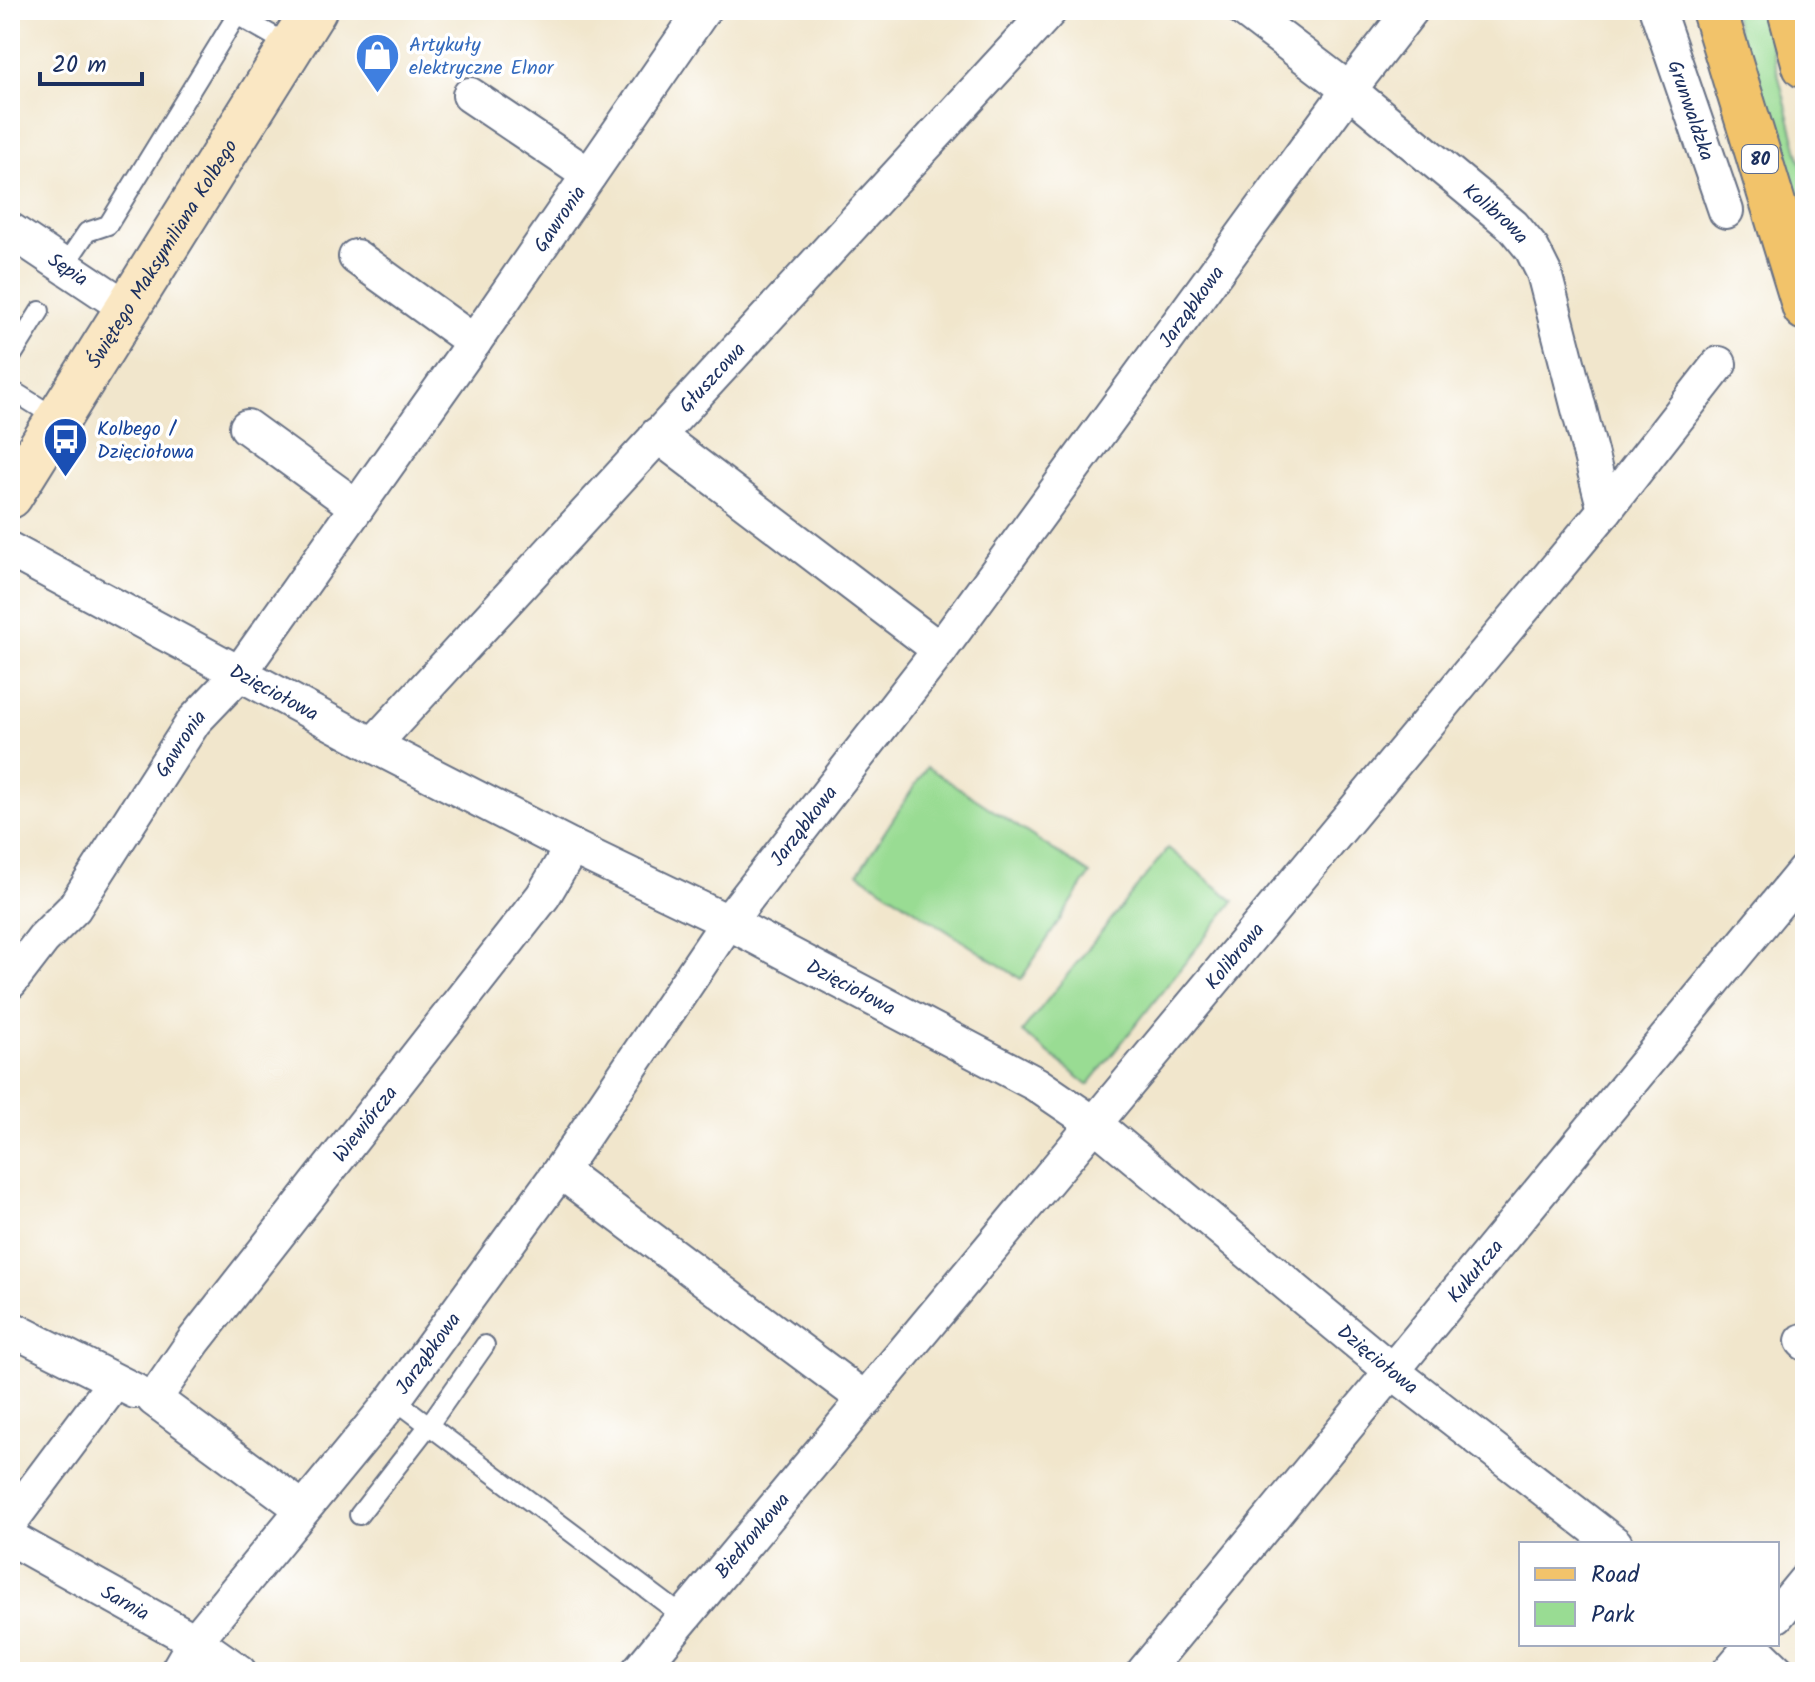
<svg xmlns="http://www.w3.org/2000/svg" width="1815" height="1682" font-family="Kalam,sans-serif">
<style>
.green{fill:#99dc93;stroke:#5a8678;stroke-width:2}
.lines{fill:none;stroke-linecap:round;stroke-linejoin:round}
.service-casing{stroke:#666f84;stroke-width:22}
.minor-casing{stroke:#666f84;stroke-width:38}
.secondary-casing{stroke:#666f84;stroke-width:48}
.primary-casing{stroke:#666f84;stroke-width:48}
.service{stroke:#fff;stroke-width:18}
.minor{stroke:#fff;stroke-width:34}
.secondary{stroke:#fae7c3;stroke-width:44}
.primary{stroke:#f2c36a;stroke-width:44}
.labels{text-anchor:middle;stroke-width:7;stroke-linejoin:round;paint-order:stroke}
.shield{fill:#fff;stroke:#5f6d8e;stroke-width:2}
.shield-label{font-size:18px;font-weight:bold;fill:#1b2f5e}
.shop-label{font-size:20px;fill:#366cbe;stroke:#fff;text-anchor:start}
.street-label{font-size:20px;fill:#1b2f5e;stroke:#fff}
.transit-label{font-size:20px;fill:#164399;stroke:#fff;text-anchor:start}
</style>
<rect width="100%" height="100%" fill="#fff"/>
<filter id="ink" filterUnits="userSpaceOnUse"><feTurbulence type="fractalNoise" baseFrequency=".0125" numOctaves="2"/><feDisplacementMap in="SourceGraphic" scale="16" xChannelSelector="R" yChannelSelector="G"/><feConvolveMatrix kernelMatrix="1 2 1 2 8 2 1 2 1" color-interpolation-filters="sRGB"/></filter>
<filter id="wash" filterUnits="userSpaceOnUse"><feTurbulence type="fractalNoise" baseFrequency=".006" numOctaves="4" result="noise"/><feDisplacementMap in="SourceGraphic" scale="32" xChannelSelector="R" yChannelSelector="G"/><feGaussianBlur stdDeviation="1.8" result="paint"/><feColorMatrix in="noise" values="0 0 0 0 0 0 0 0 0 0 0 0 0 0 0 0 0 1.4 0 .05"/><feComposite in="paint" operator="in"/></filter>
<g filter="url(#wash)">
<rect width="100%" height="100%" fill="#f1e6cc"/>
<g class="green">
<path d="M1732 10H1762L1805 180V250Z"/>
<path d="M927 767 1090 874 1021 979 858 873Z"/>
<path d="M1168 848 1234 901 1088 1085 1022 1032Z"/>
</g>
</g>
<g filter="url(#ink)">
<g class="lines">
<defs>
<g id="service">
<path d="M228 10 291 46"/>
<path d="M64 266 87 232 108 225 240 10"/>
<path d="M10 359 40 311"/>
<path d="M10 389 58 419"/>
<path d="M394 1399 684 1617"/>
<path d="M359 1515 429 1425 485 1345"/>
</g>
<g id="minor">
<path id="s1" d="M1244 10 1349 90 1513 226 1532 249 1544 273 1605 510"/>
<path id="s2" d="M1657 10 1726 211"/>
<path d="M470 95 589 175"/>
<path id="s3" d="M10 230 127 308"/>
<path d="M356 257 474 342"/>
<path d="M247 427 357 507"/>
<path d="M657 435 940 650"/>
<path id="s4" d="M10 550 373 745 572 847 728 922 1036 1084 1096 1125 1392 1371 1615 1544"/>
<path id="s5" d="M373 745 1050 10"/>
<path id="s6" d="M10 982 43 939 74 908 194 721 238 675 474 342 703 10"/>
<path d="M560 1171 866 1400"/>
<path d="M10 1328 135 1391"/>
<path d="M1803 1341 1805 1343"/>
<path id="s7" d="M303 1509 154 1399 194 1341 543 896 572 847"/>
<path d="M10 1522 114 1383"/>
<path id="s8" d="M10 1538 195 1641 239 1672"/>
<path d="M1777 1615 1805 1581"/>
<path d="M1749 1644 1778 1672"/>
<path id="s9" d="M177 1672 195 1641 394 1399 560 1171 728 922 940 650 1349 90 1411 10"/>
<path id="s10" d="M638 1672 1605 510 1719 364"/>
<path id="s11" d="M1144 1672 1805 870"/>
<path d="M1729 1672 1753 1644"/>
</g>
<g id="secondary">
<path id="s12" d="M10 496 314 10"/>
</g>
<g id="primary">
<path d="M1714 10 1805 308"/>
<path d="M1790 10 1805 66"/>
</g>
</defs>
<use href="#service" class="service-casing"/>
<use href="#minor" class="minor-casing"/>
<use href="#secondary" class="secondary-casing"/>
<use href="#primary" class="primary-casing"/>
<use href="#service" class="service"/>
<use href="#minor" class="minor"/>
<use href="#secondary" class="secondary"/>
<use href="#primary" class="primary"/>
</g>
</g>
<defs>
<symbol id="shop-pin" viewBox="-11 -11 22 30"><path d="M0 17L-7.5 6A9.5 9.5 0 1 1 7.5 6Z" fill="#3f7fe0" stroke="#fff"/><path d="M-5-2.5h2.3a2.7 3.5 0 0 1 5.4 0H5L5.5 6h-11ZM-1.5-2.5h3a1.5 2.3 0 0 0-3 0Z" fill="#fff"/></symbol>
<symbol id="bus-pin" viewBox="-11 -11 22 30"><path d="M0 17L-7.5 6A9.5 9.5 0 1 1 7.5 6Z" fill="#1a4fb4" stroke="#fff"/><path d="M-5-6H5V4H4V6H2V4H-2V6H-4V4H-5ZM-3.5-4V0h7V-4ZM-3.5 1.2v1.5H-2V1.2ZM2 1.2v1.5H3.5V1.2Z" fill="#fff"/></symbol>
</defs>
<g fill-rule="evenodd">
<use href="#shop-pin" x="352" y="30" width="51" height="69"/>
<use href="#bus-pin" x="40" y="414" width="51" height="69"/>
</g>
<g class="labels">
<rect class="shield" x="1742" y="145" width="36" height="28" rx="6"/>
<g class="shield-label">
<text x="1760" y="165">80</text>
</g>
<g class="shop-label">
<text x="409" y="51">Artykuły<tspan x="409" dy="23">elektryczne Elnor</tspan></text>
</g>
<g class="street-label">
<text dy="7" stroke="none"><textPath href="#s2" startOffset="106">Grunwaldzka</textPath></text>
<text dy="7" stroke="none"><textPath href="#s1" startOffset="324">Kolibrowa</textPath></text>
<text dy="7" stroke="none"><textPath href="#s6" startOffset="942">Gawronia</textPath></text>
<text dy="7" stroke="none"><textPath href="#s12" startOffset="286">Świętego Maksymiliana Kolbego</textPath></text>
<text dy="7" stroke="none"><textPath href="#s3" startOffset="70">Sępia</textPath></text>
<text dy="7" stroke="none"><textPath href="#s9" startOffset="1702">Jarząbkowa</textPath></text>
<text dy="7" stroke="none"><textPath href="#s5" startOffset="500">Głuszcowa</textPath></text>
<text dy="7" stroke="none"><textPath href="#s4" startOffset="300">Dzięciołowa</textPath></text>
<text dy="7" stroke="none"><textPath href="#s6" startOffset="294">Gawronia</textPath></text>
<text dy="7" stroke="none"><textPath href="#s9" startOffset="1054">Jarząbkowa</textPath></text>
<text dy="7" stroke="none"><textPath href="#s10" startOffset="932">Kolibrowa</textPath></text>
<text dy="7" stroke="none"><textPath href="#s4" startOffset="948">Dzięciołowa</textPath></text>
<text dy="7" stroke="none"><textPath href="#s7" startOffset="532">Wiewiórcza</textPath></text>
<text dy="7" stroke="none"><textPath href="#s11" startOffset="520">Kukułcza</textPath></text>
<text dy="7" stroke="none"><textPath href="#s9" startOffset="406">Jarząbkowa</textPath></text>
<text dy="7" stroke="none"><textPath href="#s4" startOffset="1596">Dzięciołowa</textPath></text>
<text dy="7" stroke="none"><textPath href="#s10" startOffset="178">Biedronkowa</textPath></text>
<text dy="7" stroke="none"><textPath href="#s8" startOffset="132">Sarnia</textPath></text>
</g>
<g class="transit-label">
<text x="97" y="435">Kolbego /<tspan x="97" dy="23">Dzięciołowa</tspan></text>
</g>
</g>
<rect width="1815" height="1682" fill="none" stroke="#fff" stroke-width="40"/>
<rect x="1519" y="1542" width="260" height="104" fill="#ffffff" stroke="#a4acbf" stroke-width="2"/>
<rect x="1535" y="1568" width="40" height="12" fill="#f2c36a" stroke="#a4acbf" stroke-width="2"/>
<text x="1591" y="1582" font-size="24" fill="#1b2f5e">Road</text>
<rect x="1535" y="1602" width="40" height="24" fill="#99dc93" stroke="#a4acbf" stroke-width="2"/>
<text x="1591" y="1622" font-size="24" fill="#1b2f5e">Park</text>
<path d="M40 72v12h102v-12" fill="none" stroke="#1b2f5e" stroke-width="4"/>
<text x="52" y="72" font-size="24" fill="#1b2f5e" stroke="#ffffff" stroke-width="6" paint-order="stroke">20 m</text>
</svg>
